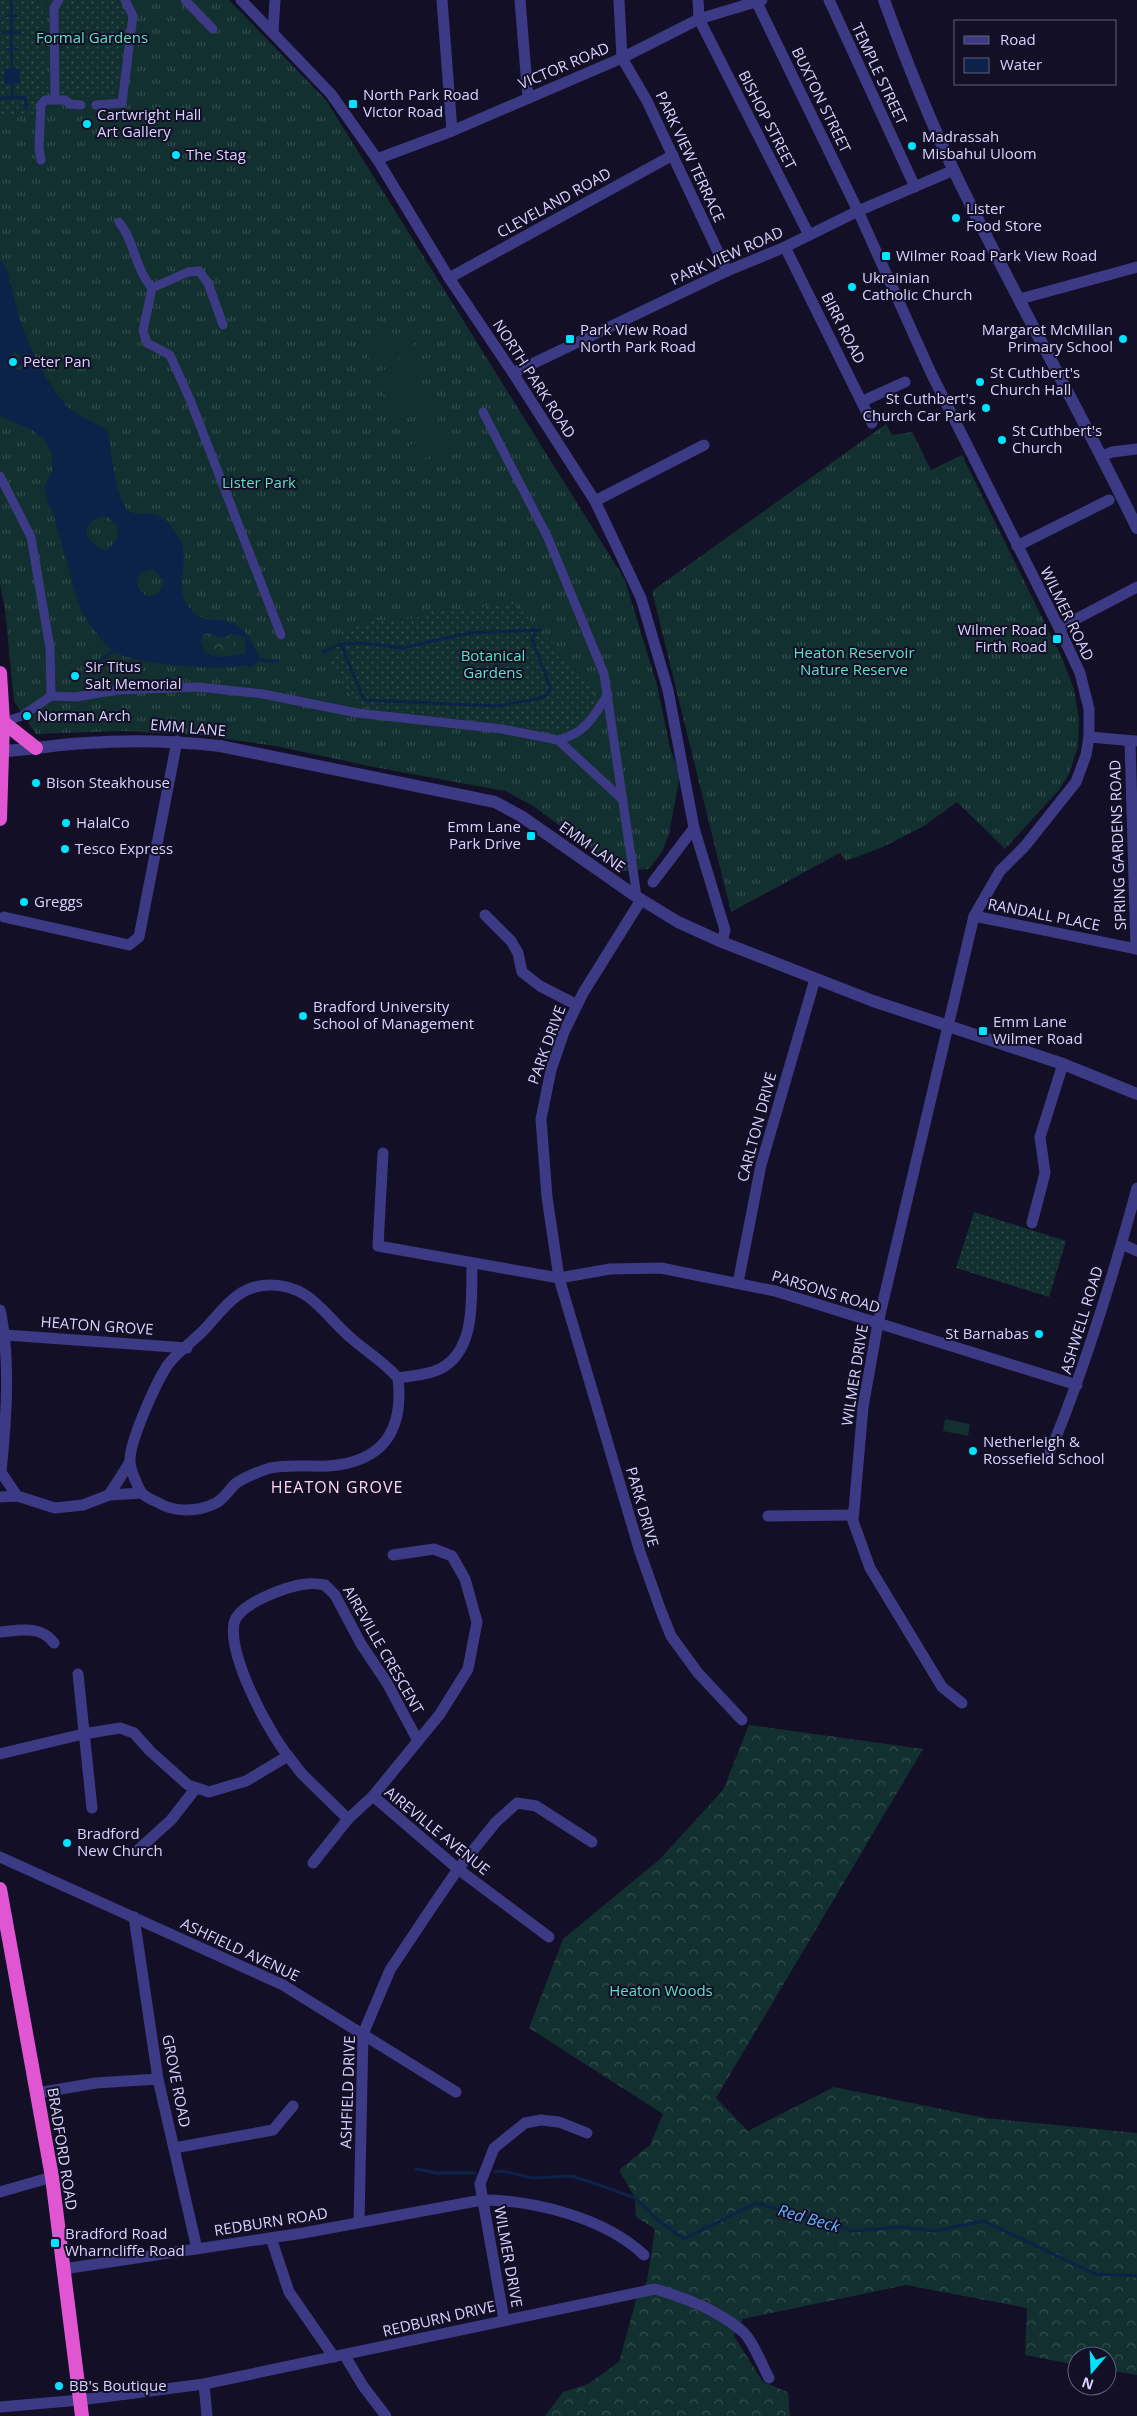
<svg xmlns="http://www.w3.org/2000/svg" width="1137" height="2416" font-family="'Open Sans',sans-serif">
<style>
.grass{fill:url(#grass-tufts)}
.forest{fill:url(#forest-crowns)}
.garden{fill:url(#garden-dots)}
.pitch{fill:#12302f}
.water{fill:#0c2248;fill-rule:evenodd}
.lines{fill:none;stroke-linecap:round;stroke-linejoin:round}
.stream{stroke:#0c2248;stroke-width:3}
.pedestrian{stroke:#3d3a85;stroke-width:9}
.minor{stroke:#3d3a85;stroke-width:11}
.tertiary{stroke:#3d3a85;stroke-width:12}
.trunk{stroke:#e055d1;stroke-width:14}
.poi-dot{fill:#00e5ff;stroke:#130f26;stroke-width:2}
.labels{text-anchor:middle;stroke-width:4;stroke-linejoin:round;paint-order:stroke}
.park-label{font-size:15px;fill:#5fe0c0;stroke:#130f26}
.street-label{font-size:15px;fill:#d9d4ff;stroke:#130f26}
.poi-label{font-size:15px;fill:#d9d4ff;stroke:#130f26;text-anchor:start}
.neighbourhood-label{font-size:16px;letter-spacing:1px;fill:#ffd6f0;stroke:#130f26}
.water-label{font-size:16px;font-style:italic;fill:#62b6ff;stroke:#130f26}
</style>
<defs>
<pattern id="grass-tufts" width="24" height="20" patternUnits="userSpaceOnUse" patternTransform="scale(1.25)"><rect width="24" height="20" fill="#12302f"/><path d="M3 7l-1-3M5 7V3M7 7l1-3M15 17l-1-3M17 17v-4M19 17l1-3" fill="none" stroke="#344d4e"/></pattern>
<pattern id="forest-crowns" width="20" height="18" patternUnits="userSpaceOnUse" patternTransform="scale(1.25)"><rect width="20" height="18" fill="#12302f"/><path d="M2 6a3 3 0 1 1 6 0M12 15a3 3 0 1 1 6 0" fill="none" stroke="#344d4e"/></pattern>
<pattern id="garden-dots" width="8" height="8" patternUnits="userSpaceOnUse" patternTransform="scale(1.25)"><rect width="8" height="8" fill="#12302f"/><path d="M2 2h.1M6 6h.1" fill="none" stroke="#344d4e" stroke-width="1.8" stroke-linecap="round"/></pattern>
</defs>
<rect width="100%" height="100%" fill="#130f26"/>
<g class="grass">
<path d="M0 0H229L326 100 625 580 657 685 670 748 680 775 669 834 662 852 649 869 622 871 533 806 505 791 374 767 275 746 199 735 123 731 36 734 14 701 5 610 0 584Z"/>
<path d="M886 424 892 435 912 432 931 470 962 455 1062 658 1074 689 1079 719 1078 747 1069 774 1059 790 1005 849 957 802 924 826 883 847 846 861 840 853 731 912 652 591Z"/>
</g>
<g class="forest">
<path d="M204 634H231L236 656 218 657 204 653 201 640Z"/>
<path d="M749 1725 923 1749 716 2098 748 2131 834 2087 985 2118 1137 2133V2375L1107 2370V2356H1077V2365L1025 2355 1027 2308 906 2285 743 2319 734 2336 763 2382 788 2392 790 2416H545L563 2392 588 2384 619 2362 636 2300 647 2281 655 2229 636 2217 635 2198 619 2170 650 2145 663 2114 529 2028 563 1939 660 1859 723 1790Z"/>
</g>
<g class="garden">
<path d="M0 0H42L48 93C36 96 33 103 33 114L0 116Z"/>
<path d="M66 0H119L126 16 116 97 60 96 61 6Z"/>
<path d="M513 602 593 686 595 708 582 722 565 732H547L511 724 358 707 329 663 342 631 368 621 416 618 431 611 474 609Z"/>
<path d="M974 1212 1066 1241 1049 1297 956 1268Z"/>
</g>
<g class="pitch">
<path d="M408 330 416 351 373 368 365 346Z"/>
<path d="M419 357 427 379 384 395 375 373Z"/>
<path d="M429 385 437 407 394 423 386 401Z"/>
<path d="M436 414 441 430 407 443 401 427Z"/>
<path d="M443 433 449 449 414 462 408 446Z"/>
<path d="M945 1419 970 1424 968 1436 943 1431Z"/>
</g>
<g class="water">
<path d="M10 0H13V15H18V17H13V31H21V34H13V48H18V50H13V68L19 69 20 84H13L14 96H27L28 110H25L24 99 0 100V110V97L11 96V84H4V69L11 68 10 50H5V48H10V34H2V31H10V17H5V15H10Z"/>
<path d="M0 260C11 270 16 314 24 332 34 356 54 398 75 413 87 420 98 423 108 432 111 448 116 504 130 512 138 516 149 512 157 515 166 518 175 531 180 540 191 560 173 586 188 606 202 625 212 617 229 622 246 628 254 643 259 659L255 665 250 667 245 665C227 672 130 664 113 651 102 643 87 620 80 608L53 513 47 499 45 486 52 473V454L45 440 32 430 0 416ZM14 353H18L20 356 18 364 22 366 21 370 10 367 8 360ZM103 516 110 518 112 522 117 525C120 536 115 543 107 550 84 546 78 522 103 516ZM153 569 164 581C153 619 117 574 153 569ZM210 633C218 637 224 639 231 634L245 637V654L218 657 205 653 201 640 204 634Z"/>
</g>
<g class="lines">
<g class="stream">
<path d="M341 644 363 698 366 700 497 706 537 699 545 696 551 689 532 639 536 630"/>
<path d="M323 652 341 644 364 643 402 648 469 633 541 630"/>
<path d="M259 659 266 661H277"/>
<path d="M89 668 113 651"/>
<path d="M416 2169 437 2173H475"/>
<path d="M495 2172 503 2171 532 2178 572 2176 602 2186 635 2198 658 2220 684 2239 756 2203 853 2231 900 2227 935 2231 984 2221 1095 2274 1137 2276"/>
</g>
<g class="pedestrian">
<path d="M185 0 213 29"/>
<path d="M55 99 54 8 59 0"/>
<path d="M96 105 122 103 133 16 125 0"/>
<path d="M41 160 39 148 41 105 45 100H65L70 104 81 105"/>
<path d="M119 222C135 242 135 269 152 288L143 331 147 343 170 355 191 402 281 635"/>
<path d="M152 288 188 272 199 271 208 283 223 325"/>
<path d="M483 412 548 538 604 674 637 897"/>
<path d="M0 476 31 537 50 648 51 696 22 716 3 722"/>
<path d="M51 696 76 697 117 690 198 687 263 694 357 713 502 729 558 740 623 800"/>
<path d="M558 740C586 733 593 717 608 694"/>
</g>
<g class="minor">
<path d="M241 0 331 94 377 159 449 278 513 373 595 501 641 598 668 690 694 828 725 930 722 942"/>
<path d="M442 0 452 131"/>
<path d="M520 0 528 98"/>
<path d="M619 0 622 58 647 101 727 271"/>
<path d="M698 0 699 19 809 235"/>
<path d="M829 0 915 187"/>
<path d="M757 3 858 211 931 373 1059 628 1080 673 1089 709V737L1086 755 1076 782 1025 846 1000 871 974 916 878 1323 863 1407 853 1521 870 1568 942 1687 962 1703"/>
<path d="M273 32 275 0"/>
<path d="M377 159 452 131 622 58 699 19 762 0"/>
<path d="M785 247 872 423"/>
<path d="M449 278 673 155"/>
<path d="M1020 299 1137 267"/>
<path d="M513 373 727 271 785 247 858 211 954 170"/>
<path d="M863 401 905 382"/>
<path d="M1102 456 1112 452 1137 449"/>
<path d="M595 501 704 445"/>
<path d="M1017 546 1109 500"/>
<path d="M1059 628 1137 587"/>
<path d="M1089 737 1135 741"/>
<path d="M1130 741 1136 949"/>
<path d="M653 882 694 828"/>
<path d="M641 900 583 993 564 1032 551 1070 541 1119 547 1197 559 1278 640 1552 661 1611 671 1636 698 1673 742 1720"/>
<path d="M485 915 511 941 518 953 522 972 540 986 577 1005"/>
<path d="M974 916 1137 949"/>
<path d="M4 917 129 945 139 937 177 741"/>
<path d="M383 1153 378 1246 559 1278 610 1269 661 1268 775 1291 1077 1385"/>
<path d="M1032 1223 1045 1173 1040 1137 1063 1064"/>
<path d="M1122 1244 1137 1251"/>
<path d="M738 1283 761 1165 815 979"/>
<path d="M0 1310C11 1358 6 1423 1 1472L17 1496"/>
<path d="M6 1335 187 1348"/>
<path d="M398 1378C382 1360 368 1353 351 1338 324 1315 311 1285 270 1285 237 1285 223 1310 203 1331 192 1342 176 1353 167 1366 156 1383 128 1444 130 1463 131 1471 137 1485 141 1492 144 1496 152 1500 157 1502 174 1513 198 1512 216 1503 224 1499 229 1490 235 1484 243 1478 260 1471 270 1468 290 1464 309 1467 328 1466 383 1462 404 1431 398 1378 411 1376 428 1375 440 1369 477 1350 471 1297 472 1263"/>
<path d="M1047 1459C1084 1372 1112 1280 1137 1188"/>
<path d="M109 1495 130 1462"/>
<path d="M0 1497 17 1496 55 1508 83 1505 109 1495 142 1493"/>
<path d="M768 1516 853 1515"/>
<path d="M0 1632C20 1630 41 1625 54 1643"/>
<path d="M78 1674 92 1808"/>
<path d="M0 1754 83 1734 120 1728 134 1733 150 1751 188 1785 209 1792 246 1781 288 1756 302 1774 348 1819 373 1796 458 1869 549 1937"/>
<path d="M288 1756C268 1731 228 1656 234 1623 239 1603 288 1586 306 1584 312 1583 319 1584 325 1585L335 1595 361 1644 387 1683 418 1741"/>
<path d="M373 1796 440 1714 468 1669 477 1622 465 1579 452 1556 434 1549 393 1555"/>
<path d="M139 1849 171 1820 196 1788"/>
<path d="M0 1857 283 1985 456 2092"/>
<path d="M313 1863 348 1819"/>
<path d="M134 1917 158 2079 197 2249"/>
<path d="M37 2093 96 2083 158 2079"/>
<path d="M174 2148 273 2130 293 2106"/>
<path d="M0 2192 52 2177"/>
<path d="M359 2222 363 2034 390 1970 432 1907 458 1869 496 1822 517 1803 536 1806 592 1842"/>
<path d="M271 2238 289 2292 334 2357"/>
<path d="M63 2269 303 2233 482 2200C534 2200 605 2218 644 2255"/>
<path d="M504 2320 480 2184 494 2148 525 2123 541 2120 559 2122 587 2133"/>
<path d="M345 2356 363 2386 386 2416"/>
<path d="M204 2384 207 2416"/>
<path d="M0 2407 80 2400 204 2384 655 2289C685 2298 718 2310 742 2331 752 2339 762 2365 769 2378"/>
</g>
<g class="tertiary">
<path d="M884 0C905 58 928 116 954 171 1012 292 1079 408 1137 528"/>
<path d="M2 751C31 750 58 744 86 743 132 740 175 741 220 746L495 802 521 816 637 897 678 922 722 942 873 1001 1063 1064 1137 1094"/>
</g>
<g class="trunk">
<path d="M0 673 3 722 0 819"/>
<path d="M3 722 36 748"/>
<path d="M0 1889 52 2177 82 2416"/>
</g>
</g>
<g class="poi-dot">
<rect x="348" y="99" width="10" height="10" rx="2.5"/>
<circle cx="87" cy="124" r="5"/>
<circle cx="912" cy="146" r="5"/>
<circle cx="176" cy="155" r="5"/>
<circle cx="956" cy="218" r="5"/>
<rect x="881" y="251" width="10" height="10" rx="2.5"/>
<circle cx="852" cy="287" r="5"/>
<rect x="565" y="334" width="10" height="10" rx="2.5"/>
<circle cx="1123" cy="339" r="5"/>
<circle cx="13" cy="362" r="5"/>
<circle cx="980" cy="382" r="5"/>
<circle cx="986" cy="408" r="5"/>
<circle cx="1002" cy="440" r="5"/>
<rect x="1052" y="634" width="10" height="10" rx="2.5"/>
<circle cx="75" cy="676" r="5"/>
<circle cx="27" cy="716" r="5"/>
<circle cx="36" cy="783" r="5"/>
<circle cx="66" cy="823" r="5"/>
<rect x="526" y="831" width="10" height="10" rx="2.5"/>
<circle cx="65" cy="849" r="5"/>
<circle cx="24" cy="902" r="5"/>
<circle cx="303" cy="1016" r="5"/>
<rect x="978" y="1026" width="10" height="10" rx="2.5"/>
<circle cx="1039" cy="1334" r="5"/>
<circle cx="973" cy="1451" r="5"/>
<circle cx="67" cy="1843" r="5"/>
<rect x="50" y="2238" width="10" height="10" rx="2.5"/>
<circle cx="59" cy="2386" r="5"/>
</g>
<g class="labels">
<g class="park-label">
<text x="92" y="43">Formal Gardens</text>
<text x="259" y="488">Lister Park</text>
<text x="854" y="658">Heaton Reservoir<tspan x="854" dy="17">Nature Reserve</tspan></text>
<text x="493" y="661">Botanical<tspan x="493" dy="17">Gardens</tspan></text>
<text x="661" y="1996">Heaton Woods</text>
</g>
<g class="street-label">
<text transform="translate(564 66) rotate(-23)" y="5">VICTOR ROAD</text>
<text transform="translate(879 74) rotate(65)" y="5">TEMPLE STREET</text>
<text transform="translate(821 100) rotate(64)" y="5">BUXTON STREET</text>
<text transform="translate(767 120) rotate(63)" y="5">BISHOP STREET</text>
<text transform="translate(690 157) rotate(65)" y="5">PARK VIEW TERRACE</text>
<text transform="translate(554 203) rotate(-29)" y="5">CLEVELAND ROAD</text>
<text transform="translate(727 256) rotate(-24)" y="5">PARK VIEW ROAD</text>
<text transform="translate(843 328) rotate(63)" y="5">BIRR ROAD</text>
<text transform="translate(534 379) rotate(57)" y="5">NORTH PARK ROAD</text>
<text transform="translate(1067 614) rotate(64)" y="5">WILMER ROAD</text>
<text transform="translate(188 728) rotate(5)" y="5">EMM LANE</text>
<text transform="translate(1118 845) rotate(-92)" y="5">SPRING GARDENS ROAD</text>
<text transform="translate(592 847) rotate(35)" y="5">EMM LANE</text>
<text transform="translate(1044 915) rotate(11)" y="5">RANDALL PLACE</text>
<text transform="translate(547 1045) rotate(-70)" y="5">PARK DRIVE</text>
<text transform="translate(757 1127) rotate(-75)" y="5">CARLTON DRIVE</text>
<text transform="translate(826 1292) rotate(17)" y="5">PARSONS ROAD</text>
<text transform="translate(1082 1320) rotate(-73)" y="5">ASHWELL ROAD</text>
<text transform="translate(97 1326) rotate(4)" y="5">HEATON GROVE</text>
<text transform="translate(855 1375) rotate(-81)" y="5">WILMER DRIVE</text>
<text transform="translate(642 1507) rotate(74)" y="5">PARK DRIVE</text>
<text transform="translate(383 1650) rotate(60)" y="5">AIREVILLE CRESCENT</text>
<text transform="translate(437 1831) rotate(39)" y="5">AIREVILLE AVENUE</text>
<text transform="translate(240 1950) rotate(25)" y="5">ASHFIELD AVENUE</text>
<text transform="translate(176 2081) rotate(79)" y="5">GROVE ROAD</text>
<text transform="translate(348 2092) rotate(-88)" y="5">ASHFIELD DRIVE</text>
<text transform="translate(62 2149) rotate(81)" y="5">BRADFORD ROAD</text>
<text transform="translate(271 2222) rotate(-9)" y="5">REDBURN ROAD</text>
<text transform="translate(508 2257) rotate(80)" y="5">WILMER DRIVE</text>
<text transform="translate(439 2319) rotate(-13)" y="5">REDBURN DRIVE</text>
</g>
<g class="poi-label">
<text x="363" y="100">North Park Road<tspan x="363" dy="17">Victor Road</tspan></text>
<text x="97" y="120">Cartwright Hall<tspan x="97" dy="17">Art Gallery</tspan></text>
<text x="922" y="142">Madrassah<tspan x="922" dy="17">Misbahul Uloom</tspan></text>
<text x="186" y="160">The Stag</text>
<text x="966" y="214">Lister<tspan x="966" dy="17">Food Store</tspan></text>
<text x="896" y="261">Wilmer Road Park View Road</text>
<text x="862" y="283">Ukrainian<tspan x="862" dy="17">Catholic Church</tspan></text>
<text x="580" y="335">Park View Road<tspan x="580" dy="17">North Park Road</tspan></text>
<text x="1113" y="335" text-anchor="end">Margaret McMillan<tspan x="1113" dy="17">Primary School</tspan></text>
<text x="23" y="367">Peter Pan</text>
<text x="990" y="378">St Cuthbert's<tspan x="990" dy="17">Church Hall</tspan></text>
<text x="976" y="404" text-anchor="end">St Cuthbert's<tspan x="976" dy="17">Church Car Park</tspan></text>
<text x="1012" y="436">St Cuthbert's<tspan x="1012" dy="17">Church</tspan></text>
<text x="1047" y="635" text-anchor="end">Wilmer Road<tspan x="1047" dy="17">Firth Road</tspan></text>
<text x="85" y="672">Sir Titus<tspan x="85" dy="17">Salt Memorial</tspan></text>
<text x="37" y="721">Norman Arch</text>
<text x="46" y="788">Bison Steakhouse</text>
<text x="76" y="828">HalalCo</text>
<text x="521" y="832" text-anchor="end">Emm Lane<tspan x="521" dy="17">Park Drive</tspan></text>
<text x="75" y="854">Tesco Express</text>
<text x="34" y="907">Greggs</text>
<text x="313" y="1012">Bradford University<tspan x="313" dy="17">School of Management</tspan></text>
<text x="993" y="1027">Emm Lane<tspan x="993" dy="17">Wilmer Road</tspan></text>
<text x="1029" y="1339" text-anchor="end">St Barnabas</text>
<text x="983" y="1447">Netherleigh &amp;<tspan x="983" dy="17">Rossefield School</tspan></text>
<text x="77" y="1839">Bradford<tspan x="77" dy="17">New Church</tspan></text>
<text x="65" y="2239">Bradford Road<tspan x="65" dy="17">Wharncliffe Road</tspan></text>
<text x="69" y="2391">BB's Boutique</text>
</g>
<g class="neighbourhood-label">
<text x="337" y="1493">HEATON GROVE</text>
</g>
<g class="water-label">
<text transform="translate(809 2218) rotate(16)" y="6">Red Beck</text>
</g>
</g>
<rect x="954" y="20" width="162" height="65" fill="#130f26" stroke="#625e7d"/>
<rect x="964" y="36" width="25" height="8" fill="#3d3a85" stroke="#625e7d"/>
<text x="1000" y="45" font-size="15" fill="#d9d4ff">Road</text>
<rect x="964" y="58" width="25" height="15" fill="#0c2248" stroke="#625e7d"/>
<text x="1000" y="70" font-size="15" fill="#d9d4ff">Water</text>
<g transform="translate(1092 2371) rotate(199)"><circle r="24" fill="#130f26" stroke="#625e7d"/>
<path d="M0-4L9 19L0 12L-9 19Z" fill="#00e5ff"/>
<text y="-8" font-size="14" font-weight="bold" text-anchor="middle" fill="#d9d4ff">N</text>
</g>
</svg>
